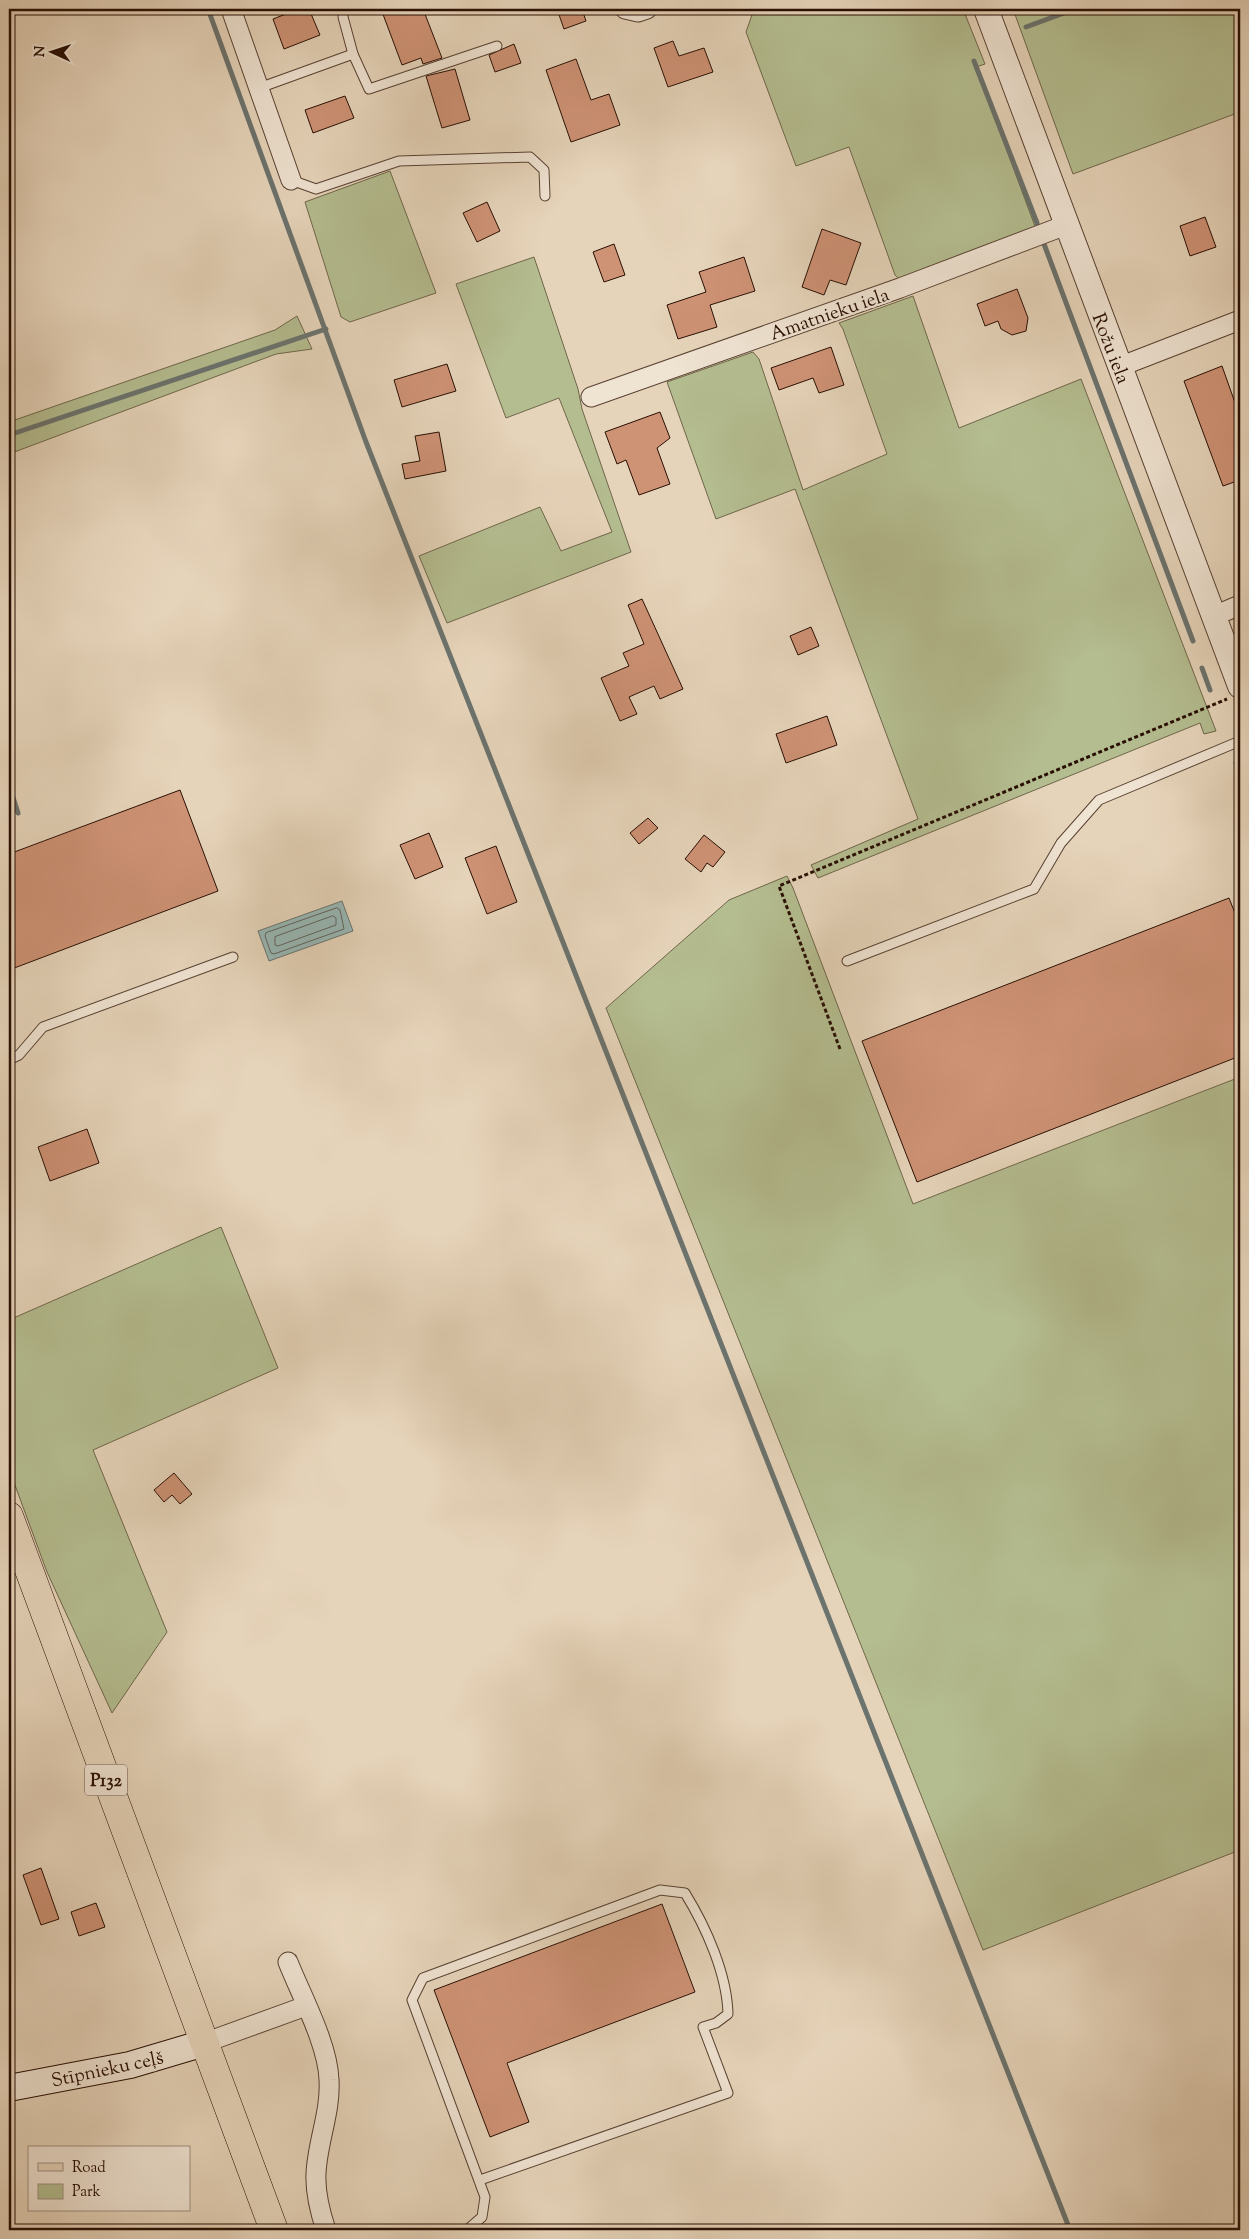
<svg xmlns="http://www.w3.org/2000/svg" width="1249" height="2239" font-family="'Sorts Mill Goudy',serif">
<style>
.green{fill:#b4bd90;stroke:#6e664a}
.water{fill:#97b7b5;stroke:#6b736e}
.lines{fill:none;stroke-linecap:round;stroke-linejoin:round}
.shore{stroke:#60625c;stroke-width:1}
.stream{stroke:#6b736e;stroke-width:5}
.building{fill:#ce9275;stroke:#280e03}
.service-casing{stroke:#584031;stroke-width:11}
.minor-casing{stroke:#584031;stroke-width:21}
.tertiary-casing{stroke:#584031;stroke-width:26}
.secondary-casing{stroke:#280e03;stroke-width:28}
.primary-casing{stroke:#280e03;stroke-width:29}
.path{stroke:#280e03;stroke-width:3;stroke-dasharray:4 2.5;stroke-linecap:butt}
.service{stroke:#efe3d2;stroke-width:9}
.minor{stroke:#efe3d2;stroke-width:19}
.tertiary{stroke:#efe3d2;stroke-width:24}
.secondary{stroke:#efe3d2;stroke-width:26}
.primary{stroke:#e6d4ba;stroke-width:28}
.labels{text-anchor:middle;stroke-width:4.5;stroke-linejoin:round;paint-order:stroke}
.shield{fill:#efe3d2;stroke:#644e41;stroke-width:1}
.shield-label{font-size:18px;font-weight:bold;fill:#280e03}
.street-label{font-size:19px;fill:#280e03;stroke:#efe3d2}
</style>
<rect width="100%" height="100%" fill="#e6d4ba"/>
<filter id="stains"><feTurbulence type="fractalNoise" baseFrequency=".004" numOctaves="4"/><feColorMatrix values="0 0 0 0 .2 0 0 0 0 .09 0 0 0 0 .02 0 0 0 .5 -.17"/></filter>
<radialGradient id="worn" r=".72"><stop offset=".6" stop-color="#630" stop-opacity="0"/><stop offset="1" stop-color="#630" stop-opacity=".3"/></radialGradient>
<g class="green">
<path d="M754 9H963L985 64 976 67 1036 229 900 280 895 275 849 147 796 166 746 32Z"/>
<path d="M1013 9H1240V112L1073 174Z"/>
<path d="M390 171 436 293 350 322 341 317 305 202Z"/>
<path d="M534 257 578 389 582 409 631 552 447 623 419 556 540 507 561 551 612 532 559 398 506 418 456 284Z"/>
<path d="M913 296 959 428 1081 379 1216 731 1204 734 1200 723 818 878 811 865 918 819 795 489 716 519 667 382 753 352 759 359 803 490 887 454 843 329 839 323Z"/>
<path d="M297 316 312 349 276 354 9 454V422L275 330Z"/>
<path d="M787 876 793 888 913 1204 1240 1077V1850L983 1950 606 1008 729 900Z"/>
<path d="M221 1227 278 1368 93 1450 167 1632 112 1713 47 1572 9 1469V1320Z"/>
</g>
<path class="water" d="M342 901 353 931 269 961 258 931Z"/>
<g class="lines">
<g class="shore">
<path d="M337 908 340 910 344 929 274 954 271 953 265 936 266 933Z"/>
<path d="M333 916 336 918V925L278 946 275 945V937Z"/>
</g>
<g class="stream">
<path d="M208 9 366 442 1070 2230"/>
<path d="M1026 27 1075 9"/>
<path d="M974 61 1037 223"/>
<path d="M1044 244 1193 641"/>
<path d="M9 435 326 329"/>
<path d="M1202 668 1210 690"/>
<path d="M1236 763 1240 773"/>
<path d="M9 785 18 813"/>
</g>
</g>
<g class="building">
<path d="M299 9H309L320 35 284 49 273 19Z"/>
<path d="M381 9H423L442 58 423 64 421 58 402 65Z"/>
<path d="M557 9H582L586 21 564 29Z"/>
<path d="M673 41 679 56 704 48 713 72 668 87 654 48Z"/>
<path d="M514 44 521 63 495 72 489 55Z"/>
<path d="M576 59 591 100 609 94 620 125 571 142 546 70Z"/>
<path d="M455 69 470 120 442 128 426 76Z"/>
<path d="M345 96 354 118 313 133 305 110Z"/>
<path d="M487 202 500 231 477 242 463 213Z"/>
<path d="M1205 217 1216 247 1190 256 1180 226Z"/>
<path d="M822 229 861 243 846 285 830 280 824 295 802 287Z"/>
<path d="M614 244 625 275 604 282 593 252Z"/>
<path d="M744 257 755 291 710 305 717 327 678 339 667 305 706 292 699 272Z"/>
<path d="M1017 289 1028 318 1026 331 1012 335 1001 329 998 321 985 326 977 304Z"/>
<path d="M831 347 844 385 819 393 813 378 779 390 771 368Z"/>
<path d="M447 364 456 391 402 407 394 380Z"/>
<path d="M1222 366 1240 417V480L1223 486 1184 381Z"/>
<path d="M660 412 670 438 657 448 670 484 639 495 626 460 617 464 605 432Z"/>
<path d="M439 432 446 471 405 479 402 464 420 461 415 436Z"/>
<path d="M642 599 683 689 660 699 654 686 629 697 637 714 620 721 601 678 629 666 623 653 644 644 628 605Z"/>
<path d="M811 627 819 646 798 655 790 636Z"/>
<path d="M827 716 837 745 786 763 776 734Z"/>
<path d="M180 790 218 891 9 970V854Z"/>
<path d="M648 818 658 828 639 844 630 833Z"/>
<path d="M429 833 443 867 415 879 400 845Z"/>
<path d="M704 835 725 852 713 867 707 863 701 872 685 859Z"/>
<path d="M496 846 517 902 487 914 465 858Z"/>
<path d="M1229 898 1240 926V1056L917 1182 862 1041Z"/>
<path d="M87 1129 99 1163 50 1181 38 1147Z"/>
<path d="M174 1473 192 1494 180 1504 172 1495 164 1502 154 1490Z"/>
<path d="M41 1868 59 1919 41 1925 23 1875Z"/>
<path d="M96 1903 105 1927 79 1936 71 1912Z"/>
<path d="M662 1904 695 1992 507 2063 529 2122 490 2137 434 1990Z"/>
</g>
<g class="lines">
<defs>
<g id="service">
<path d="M343 17 353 54 369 89 497 46"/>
<path d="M259 88 353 54"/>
<path d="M291 180 316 189 399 161 530 157 544 170 545 196"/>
<path d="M847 961 1034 889 1061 843 1099 800 1240 741"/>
<path d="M9 1060 19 1055 43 1027 233 957"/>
<path d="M467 2230 482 2217 485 2197 412 2000 423 1978 660 1890 685 1893C706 1927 727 1974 728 2014L716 2023 703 2027 728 2093 480 2180"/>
</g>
<g id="minor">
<path d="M231 9 291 180"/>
<path d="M625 9 638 12 647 9"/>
<path d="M1119 367 1240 320"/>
<path d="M591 397 900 288 1066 225"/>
<path d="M1214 616 1240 605"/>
<path d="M288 1962C301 1995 328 2044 329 2080 331 2112 317 2143 316 2174 315 2194 320 2212 326 2230"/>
<path d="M204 2043 306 2006"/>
</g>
<path id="tertiary" d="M986 9 1240 686"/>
<path id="secondary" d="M9 2088 130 2065 204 2043"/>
<path id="primary" d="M9 1516 274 2230"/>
</defs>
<use href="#service" class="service-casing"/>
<use href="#minor" class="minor-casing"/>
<use href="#tertiary" class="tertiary-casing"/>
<use href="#secondary" class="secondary-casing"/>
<use href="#primary" class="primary-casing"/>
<path class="path" d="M840 1049 779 886 1227 699"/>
<use href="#service" class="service"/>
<use href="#minor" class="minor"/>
<use href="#tertiary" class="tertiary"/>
<use href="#secondary" class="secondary"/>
<use href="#primary" class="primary"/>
</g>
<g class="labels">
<rect class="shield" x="85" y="1764.5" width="42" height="31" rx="4"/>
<g class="shield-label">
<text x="106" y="1786">P132</text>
</g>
<g class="street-label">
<text transform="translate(829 313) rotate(-19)" y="7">Amatnieku iela</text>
<text transform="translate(1112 348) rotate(69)" y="7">Rožu iela</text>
<text transform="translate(107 2068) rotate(-12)" y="7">Stīpnieku ceļš</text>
</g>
</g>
<rect width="1249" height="2239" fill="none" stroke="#e6d4ba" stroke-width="30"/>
<rect x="10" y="10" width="1229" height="2219" fill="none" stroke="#280e03" stroke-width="2.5"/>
<rect x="15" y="15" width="1219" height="2209" fill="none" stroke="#280e03"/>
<rect x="28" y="2146" width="162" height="65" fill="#efe3d2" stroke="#9f8e7f"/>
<rect x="38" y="2163" width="25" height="8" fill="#e6d4ba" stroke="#9f8e7f"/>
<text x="72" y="2172" font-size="15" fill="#280e03">Road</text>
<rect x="38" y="2184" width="25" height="15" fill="#b4bd90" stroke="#9f8e7f"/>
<text x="72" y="2196" font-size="15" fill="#280e03">Park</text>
<g transform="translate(52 52) rotate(273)" stroke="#efe3d2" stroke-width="4" paint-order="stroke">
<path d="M0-4L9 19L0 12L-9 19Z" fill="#280e03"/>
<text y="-8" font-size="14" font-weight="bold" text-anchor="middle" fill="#280e03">N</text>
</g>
<rect width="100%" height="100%" filter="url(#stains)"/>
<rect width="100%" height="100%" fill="url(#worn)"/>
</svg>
